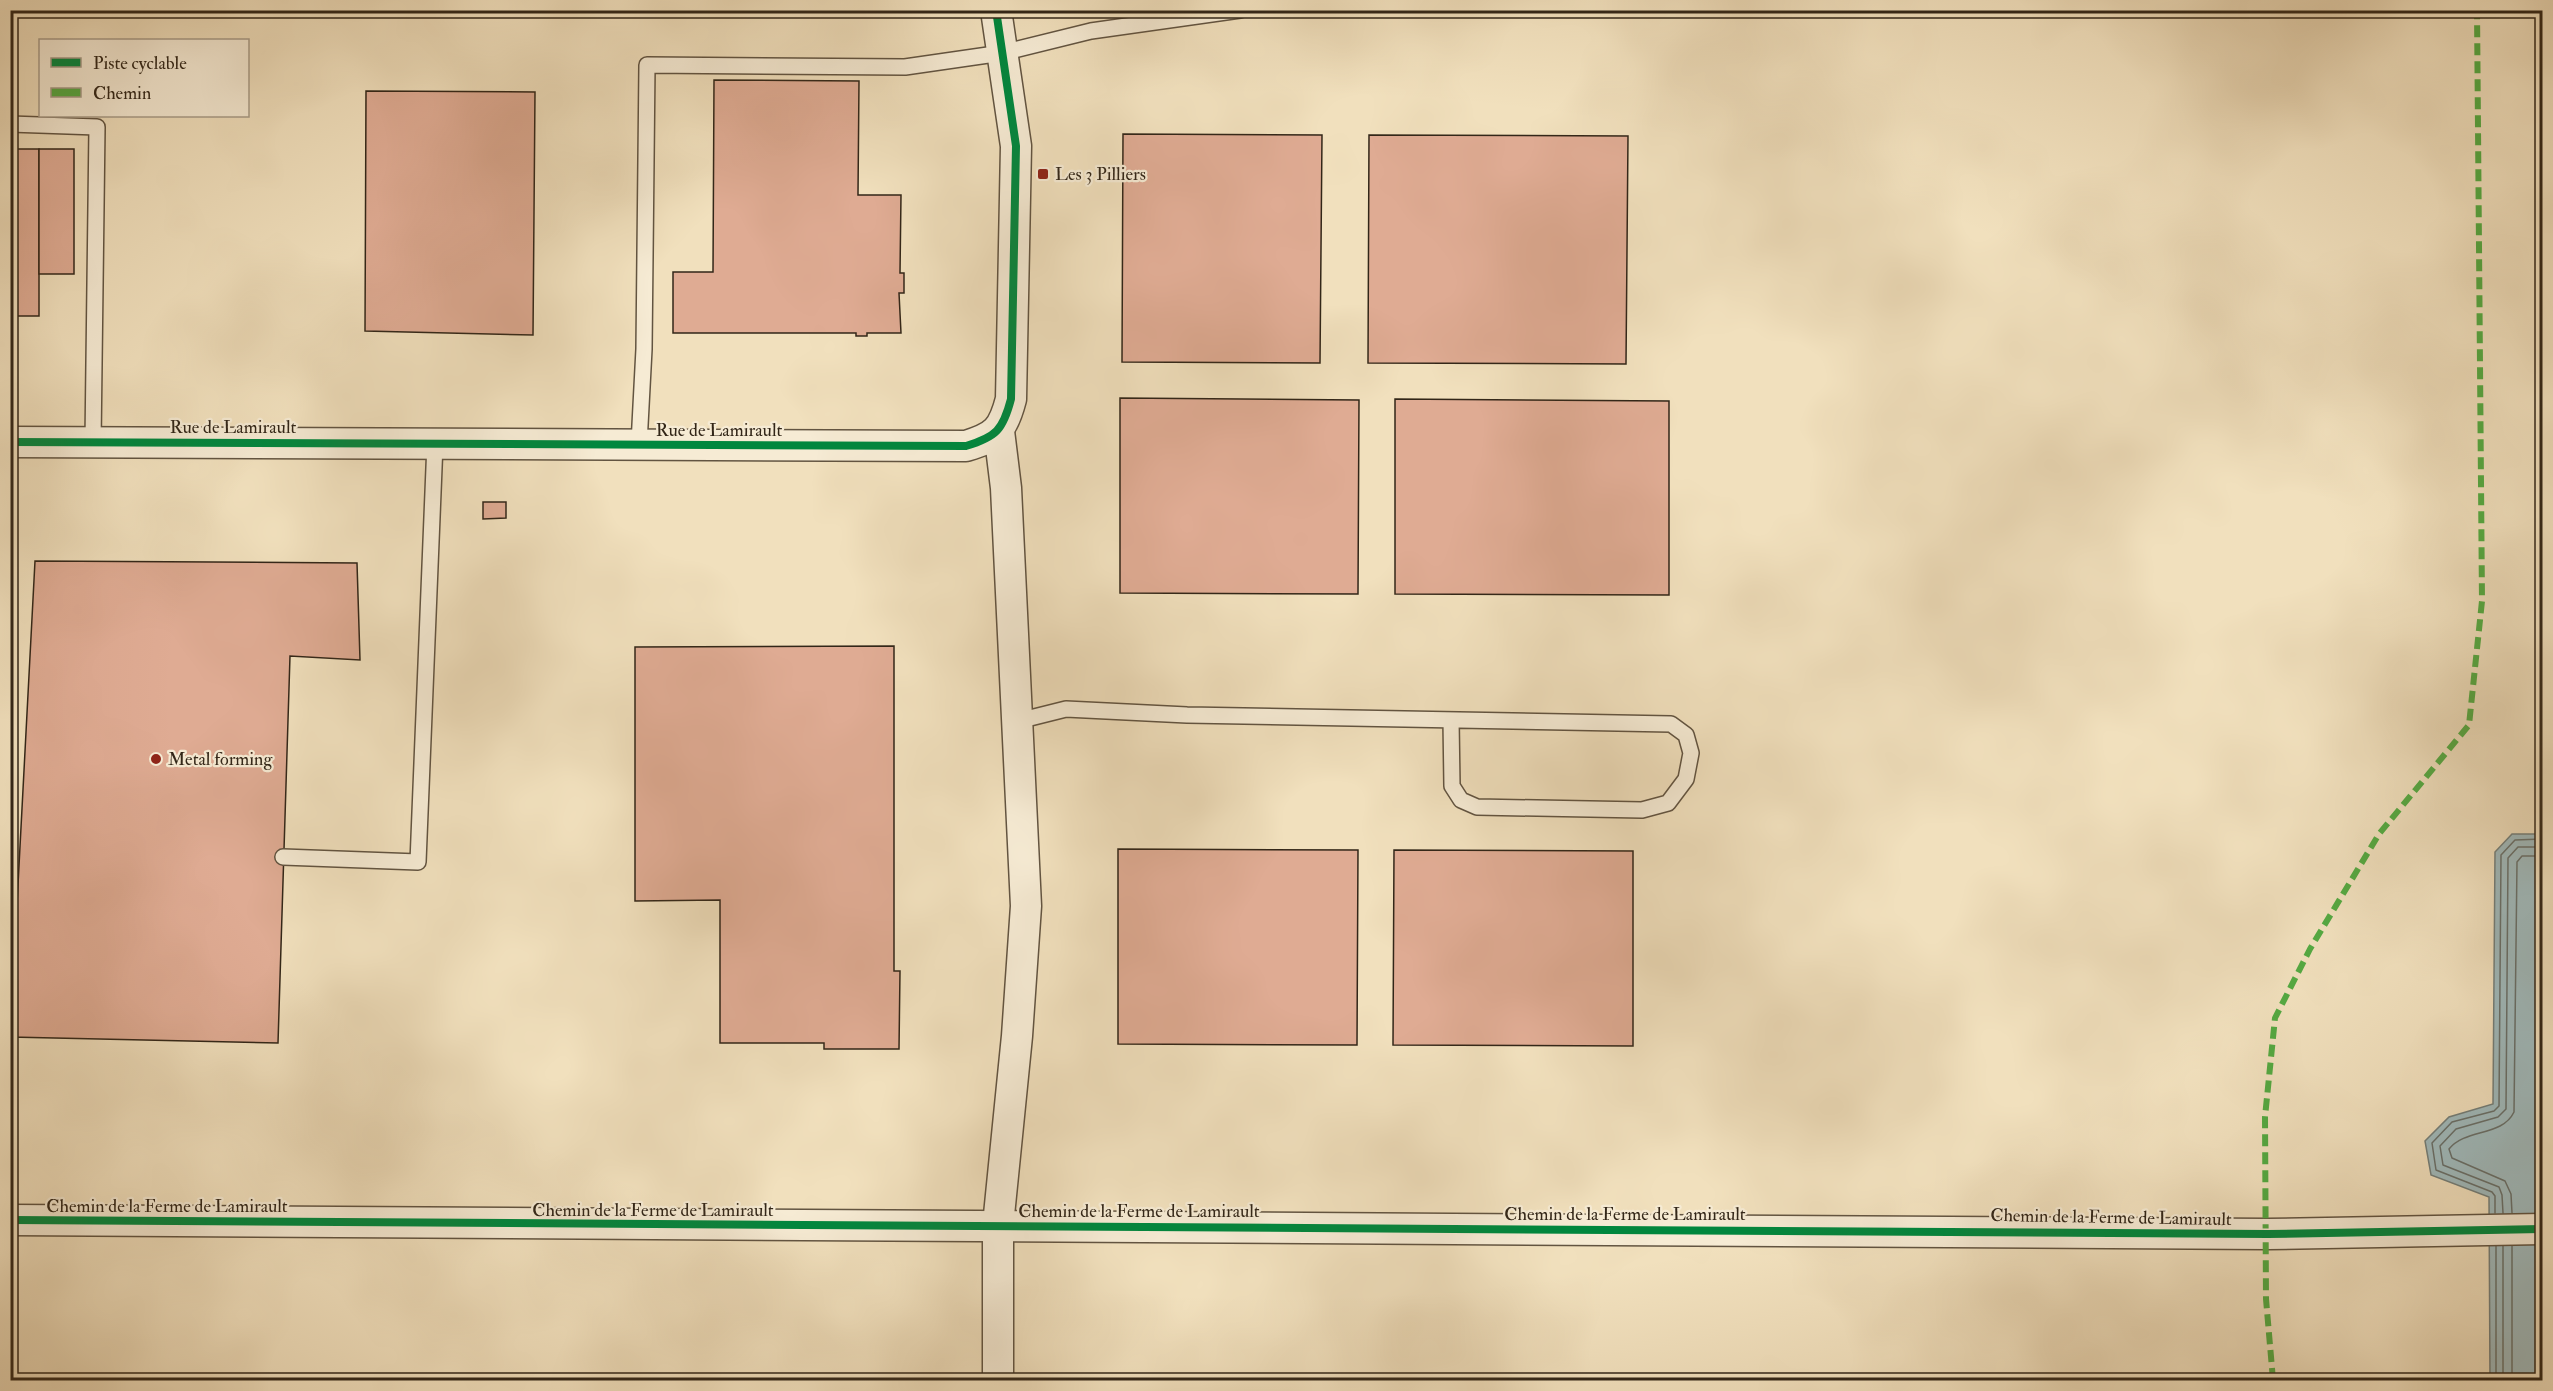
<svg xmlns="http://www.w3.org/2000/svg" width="2553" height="1391" font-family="'IM FELL Double Pica',serif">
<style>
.water{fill:#a0babc;stroke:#747f7a;stroke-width:1.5}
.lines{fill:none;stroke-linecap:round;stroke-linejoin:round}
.shore{stroke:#69706a;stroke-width:1.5}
.building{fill:#dfab93;stroke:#322618;stroke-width:1.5}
.service-casing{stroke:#625441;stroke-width:18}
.minor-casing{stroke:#625441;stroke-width:33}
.service{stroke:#f6ebd4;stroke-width:15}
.minor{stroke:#f6ebd4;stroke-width:30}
.quiet{stroke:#54aa42;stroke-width:6;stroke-dasharray:12 6;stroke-linecap:butt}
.cycleway-casing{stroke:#f6ebd4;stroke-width:11}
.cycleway{stroke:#00873e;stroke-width:8}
.poi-dot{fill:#8f2418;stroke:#f6ebd4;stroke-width:2}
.labels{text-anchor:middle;stroke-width:4.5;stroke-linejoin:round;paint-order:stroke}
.poi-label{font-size:18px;fill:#322618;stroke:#f6ebd4;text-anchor:start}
.street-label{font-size:18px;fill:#322618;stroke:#f6ebd4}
</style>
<rect width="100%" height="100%" fill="#f1e0bd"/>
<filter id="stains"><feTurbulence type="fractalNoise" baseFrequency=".00333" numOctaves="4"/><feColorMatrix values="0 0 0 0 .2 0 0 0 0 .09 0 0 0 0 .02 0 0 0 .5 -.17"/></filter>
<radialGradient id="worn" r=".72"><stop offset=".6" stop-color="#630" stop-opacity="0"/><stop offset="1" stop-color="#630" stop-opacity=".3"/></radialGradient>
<path class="water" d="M2512 834H2542V1380H2490L2489 1197 2431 1175 2425 1141 2449 1117 2493 1104 2495 852Z"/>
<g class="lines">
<g class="shore">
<path d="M2495 1213V1196L2492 1192 2436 1170 2432 1143 2452 1122 2494 1111 2499 1106 2501 855 2515 840 2542 839"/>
<path d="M2503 1213 2502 1195 2499 1187 2443 1165 2440 1146 2456 1129 2498 1117 2506 1109 2508 858 2518 847H2542"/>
<path d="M2512 1213 2511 1194 2505 1181 2452 1158 2449 1149C2466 1128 2502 1137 2514 1112L2517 862 2522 856H2542"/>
<path d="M2503 1246V1380"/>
<path d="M2512 1246V1380"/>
<path d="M2496 1380V1246"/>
</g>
</g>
<g class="building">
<path d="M714 80 859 81 858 195H901L900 273H904V293H899L901 333H867V336H856V333H673V272H713Z"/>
<path d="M366 91 535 92 533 335 365 331Z"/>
<path d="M1123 134 1322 135 1320 363 1122 362Z"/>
<path d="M1369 135 1628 136 1626 364 1368 363Z"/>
<rect x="10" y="149" width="29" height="167"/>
<rect x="39" y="149" width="35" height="125"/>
<path d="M1120 398 1359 400 1358 594 1120 593Z"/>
<path d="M1395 399 1669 401V595L1395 594Z"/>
<path d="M483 502H506V518L483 519Z"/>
<path d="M35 561 357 563 360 660 290 656 278 1043 10 1037Z"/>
<path d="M894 646V971H900L899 1049H824V1043H720V900L635 901V647Z"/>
<path d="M1118 849 1358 850 1357 1045 1118 1044Z"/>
<path d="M1394 850 1633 851V1046L1393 1045Z"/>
<path d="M664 1375 887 1376V1380H664Z"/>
</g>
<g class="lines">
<defs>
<g id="service">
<path d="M10 124 97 127 93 442"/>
<path d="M639 444 644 349 647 65 905 67 1002 53 1091 31 1240 10"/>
<path d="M1018 721 1066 709 1187 715 1671 724 1686 735 1691 753 1686 779 1668 803 1642 810 1477 807 1461 800 1452 786 1451 720"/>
<path d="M283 857 418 862 435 443"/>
</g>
<g id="minor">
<path d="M10 442 966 446C996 437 1003 430 1011 399L1016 146 996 10"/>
<path d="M10 1220 2268 1234 2542 1229"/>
<path d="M998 1380V1225L1017 1036 1026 906 1006 488 999 431"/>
</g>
</defs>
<use href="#service" class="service-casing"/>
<use href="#minor" class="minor-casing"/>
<use href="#service" class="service"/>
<use href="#minor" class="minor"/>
<path class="quiet" d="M2273 1380 2266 1299 2265 1117 2275 1018 2310 949 2379 834 2469 725 2482 601 2477 10"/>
<defs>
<g id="cycleway">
<path d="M10 442 966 446C996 437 1003 430 1011 399L1016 146 996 10"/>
<path d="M10 1220 2268 1234 2542 1229"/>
</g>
</defs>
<use href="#cycleway" class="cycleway-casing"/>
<use href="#cycleway" class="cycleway"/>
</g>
<g class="poi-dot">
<rect x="1037" y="168" width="12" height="12" rx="3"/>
<circle cx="156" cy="759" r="6"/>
</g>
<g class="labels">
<g class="poi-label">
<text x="1055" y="180">Les 3 Pilliers</text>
<text x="168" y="765">Metal forming</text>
</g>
<g class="street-label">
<text x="233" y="433">Rue de Lamirault</text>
<text x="719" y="436">Rue de Lamirault</text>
<text x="167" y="1212">Chemin de la Ferme de Lamirault</text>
<text x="653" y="1216">Chemin de la Ferme de Lamirault</text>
<text x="1139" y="1217">Chemin de la Ferme de Lamirault</text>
<text x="1625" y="1220">Chemin de la Ferme de Lamirault</text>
<text transform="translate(2111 1217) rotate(1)" y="6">Chemin de la Ferme de Lamirault</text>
</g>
</g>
<rect width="2553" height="1391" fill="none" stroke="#f1e0bd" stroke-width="36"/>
<rect x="12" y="12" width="2529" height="1367" fill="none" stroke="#322618" stroke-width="3"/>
<rect x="18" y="18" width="2517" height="1355" fill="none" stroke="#322618" stroke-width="1.5"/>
<rect x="39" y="39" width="210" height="78" fill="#f6ebd4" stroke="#a89c89" stroke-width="1.5"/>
<rect x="51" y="58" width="30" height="9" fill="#00873e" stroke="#a89c89" stroke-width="1.5"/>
<text x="93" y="69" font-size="18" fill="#322618">Piste cyclable</text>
<rect x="51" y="88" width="30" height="9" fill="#54aa42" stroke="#a89c89" stroke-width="1.5"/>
<text x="93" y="99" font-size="18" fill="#322618">Chemin</text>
<rect width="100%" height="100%" filter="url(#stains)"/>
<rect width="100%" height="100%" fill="url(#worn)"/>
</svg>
